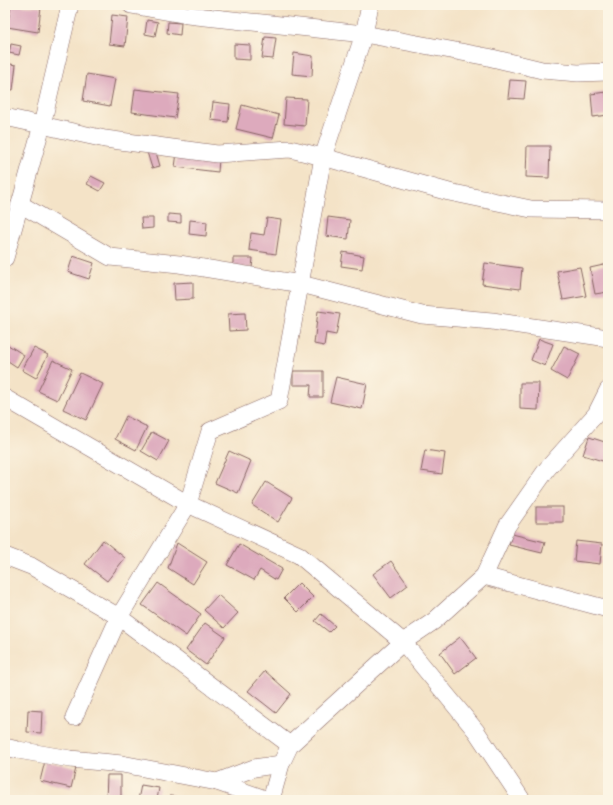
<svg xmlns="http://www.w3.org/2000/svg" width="613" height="805" font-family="Caveat,sans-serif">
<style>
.building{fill:#ddaabd}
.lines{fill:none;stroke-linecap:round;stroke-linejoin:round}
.minor-casing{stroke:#866462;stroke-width:18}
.minor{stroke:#fff;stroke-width:17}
</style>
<rect width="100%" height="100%" fill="#fcf5e5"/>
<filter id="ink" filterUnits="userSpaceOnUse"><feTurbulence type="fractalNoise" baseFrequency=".025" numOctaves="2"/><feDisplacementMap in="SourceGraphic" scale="8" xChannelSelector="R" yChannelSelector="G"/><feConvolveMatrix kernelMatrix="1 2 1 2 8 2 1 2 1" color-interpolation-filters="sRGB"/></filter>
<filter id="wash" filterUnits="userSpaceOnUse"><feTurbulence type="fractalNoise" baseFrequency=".012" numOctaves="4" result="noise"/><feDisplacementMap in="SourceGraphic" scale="16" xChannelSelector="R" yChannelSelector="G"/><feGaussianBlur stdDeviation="0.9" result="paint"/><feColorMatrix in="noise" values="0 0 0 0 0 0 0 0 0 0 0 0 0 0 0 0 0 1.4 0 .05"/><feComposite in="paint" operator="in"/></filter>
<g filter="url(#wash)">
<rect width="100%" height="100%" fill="#f4e3c7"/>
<g id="blocks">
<g class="building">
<path d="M11 5 41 7 38 32 7 27Z"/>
<path d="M112 15 128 17 125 46 109 44Z"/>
<path d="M147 20 158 22 155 36 145 34Z"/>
<path d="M168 22 181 23 180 35 167 33Z"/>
<path d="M265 37 276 38 273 59 262 58Z"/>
<path d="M11 44 21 46 19 55 9 53Z"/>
<path d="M234 44 250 45V60L234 59Z"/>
<path d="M294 53 313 56 312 76 292 74Z"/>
<path d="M5 63 16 65 13 90 5 89Z"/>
<path d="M87 74 115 79 110 106 83 101Z"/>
<path d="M510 80 526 81 524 99 508 98Z"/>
<path d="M135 89 179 94 175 118 132 112Z"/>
<path d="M606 92 608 115 593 117 591 94Z"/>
<path d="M286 98 307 99 305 126 284 124Z"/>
<path d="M213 102 230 104 228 122 211 120Z"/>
<path d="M242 105 279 115 273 138 236 129Z"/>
<path d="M527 146H550L549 178 526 177Z"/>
<path d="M155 149 160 166 152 168 147 152Z"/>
<path d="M177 153 219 159 218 172 175 167Z"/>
<path d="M91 176 105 183 100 191 87 184Z"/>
<path d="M168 214 181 215V223L168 222Z"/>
<path d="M328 217 350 220 348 239 326 236Z"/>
<path d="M141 218H153V228L142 229Z"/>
<path d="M267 218 281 220 276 254 249 250 251 233 264 235Z"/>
<path d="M190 220 207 222 206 236 189 234Z"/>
<path d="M343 252 364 256 362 269 341 266Z"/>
<path d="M73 256 94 263 89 279 68 272Z"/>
<path d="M233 258H253L252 268H233Z"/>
<path d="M485 263 522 268 520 289 482 284Z"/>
<path d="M608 264V292L595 294 590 268Z"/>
<path d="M580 267 586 296 563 300 557 271Z"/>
<path d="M193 282V299L175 300 174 283Z"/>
<path d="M318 311 340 314 336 335 326 333 324 346 314 344Z"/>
<path d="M245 313 246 330 229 331 228 314Z"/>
<path d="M539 339 553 344 545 366 531 360Z"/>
<path d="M5 343 24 355 17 367 5 359Z"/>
<path d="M564 346 580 354 567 380 551 371Z"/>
<path d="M34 348 48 355 36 378 22 370Z"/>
<path d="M53 360 72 369 57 400 38 391Z"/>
<path d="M293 371H323V397H310L311 385H293Z"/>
<path d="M80 373 103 384 86 420 63 409Z"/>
<path d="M336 377 367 384 362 409 330 402Z"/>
<path d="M520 383H539L538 410 520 409Z"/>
<path d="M126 416 147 427 136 450 115 439Z"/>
<path d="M152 432 169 441 158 461 141 451Z"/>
<path d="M589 437 608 443V458L606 462 583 455Z"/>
<path d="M425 450 445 453 442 474 421 471Z"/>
<path d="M229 451 251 461 238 493 215 483Z"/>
<path d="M266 482 292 498 278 522 252 505Z"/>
<rect x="536" y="507" width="27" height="15"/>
<path d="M512 534 545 542 542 553 509 545Z"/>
<path d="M103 540 125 558 107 581 85 564Z"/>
<path d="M576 541 602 544 600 564 574 561Z"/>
<path d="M177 543 207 562 193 584 168 568Z"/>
<path d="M239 544 282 569 276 580 260 570 254 580 227 565Z"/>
<path d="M391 561 408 585 391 598 373 574Z"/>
<path d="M158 583 201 614 186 636 142 605Z"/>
<path d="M299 583 313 597 298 612 284 598Z"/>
<path d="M218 595 238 613 224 628 204 610Z"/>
<path d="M321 614 335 626 329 632 315 621Z"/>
<path d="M205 623 225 637 206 665 186 650Z"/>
<path d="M460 637 476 658 455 674 440 653Z"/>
<path d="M265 671 291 694 276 713 248 691Z"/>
<path d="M28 710 42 711 41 733 27 732Z"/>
<path d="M45 761 76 768 71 788 40 781Z"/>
<path d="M107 775H121V800H106Z"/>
<path d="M141 785 159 788 157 800H138Z"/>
<path d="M170 796 184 797V800H170Z"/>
</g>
</g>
</g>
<g filter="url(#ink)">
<use href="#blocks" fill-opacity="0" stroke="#866462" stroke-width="1"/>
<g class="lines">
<defs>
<g id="minor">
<path d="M131 5 187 15 364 34 488 57 542 70 578 73 608 72"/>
<path d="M5 117 105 139 217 154 290 149 323 157 449 192 531 209 608 210"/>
<path d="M20 204 110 257 179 264 301 284 422 315 492 321 608 338"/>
<path d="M5 258 42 125 70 5"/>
<path d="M5 398 188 504 299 555 403 642 476 731 522 800"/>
<path d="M5 556 31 566 119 617 290 745"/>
<path d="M484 576 608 609"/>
<path d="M74 717 119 617 188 504 210 431 279 401 323 157 364 34 370 5"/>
<path d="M5 747 18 750 70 759 122 764 217 782 254 768 281 764"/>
<path d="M217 782 268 800"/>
<path d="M271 800 281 764 290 745 403 642 434 621 484 576 507 526 547 469 596 414 608 390"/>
</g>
</defs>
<use href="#minor" class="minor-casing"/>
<use href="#minor" class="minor"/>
</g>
</g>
<rect width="613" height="805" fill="none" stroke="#fcf5e5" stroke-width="20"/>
</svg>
